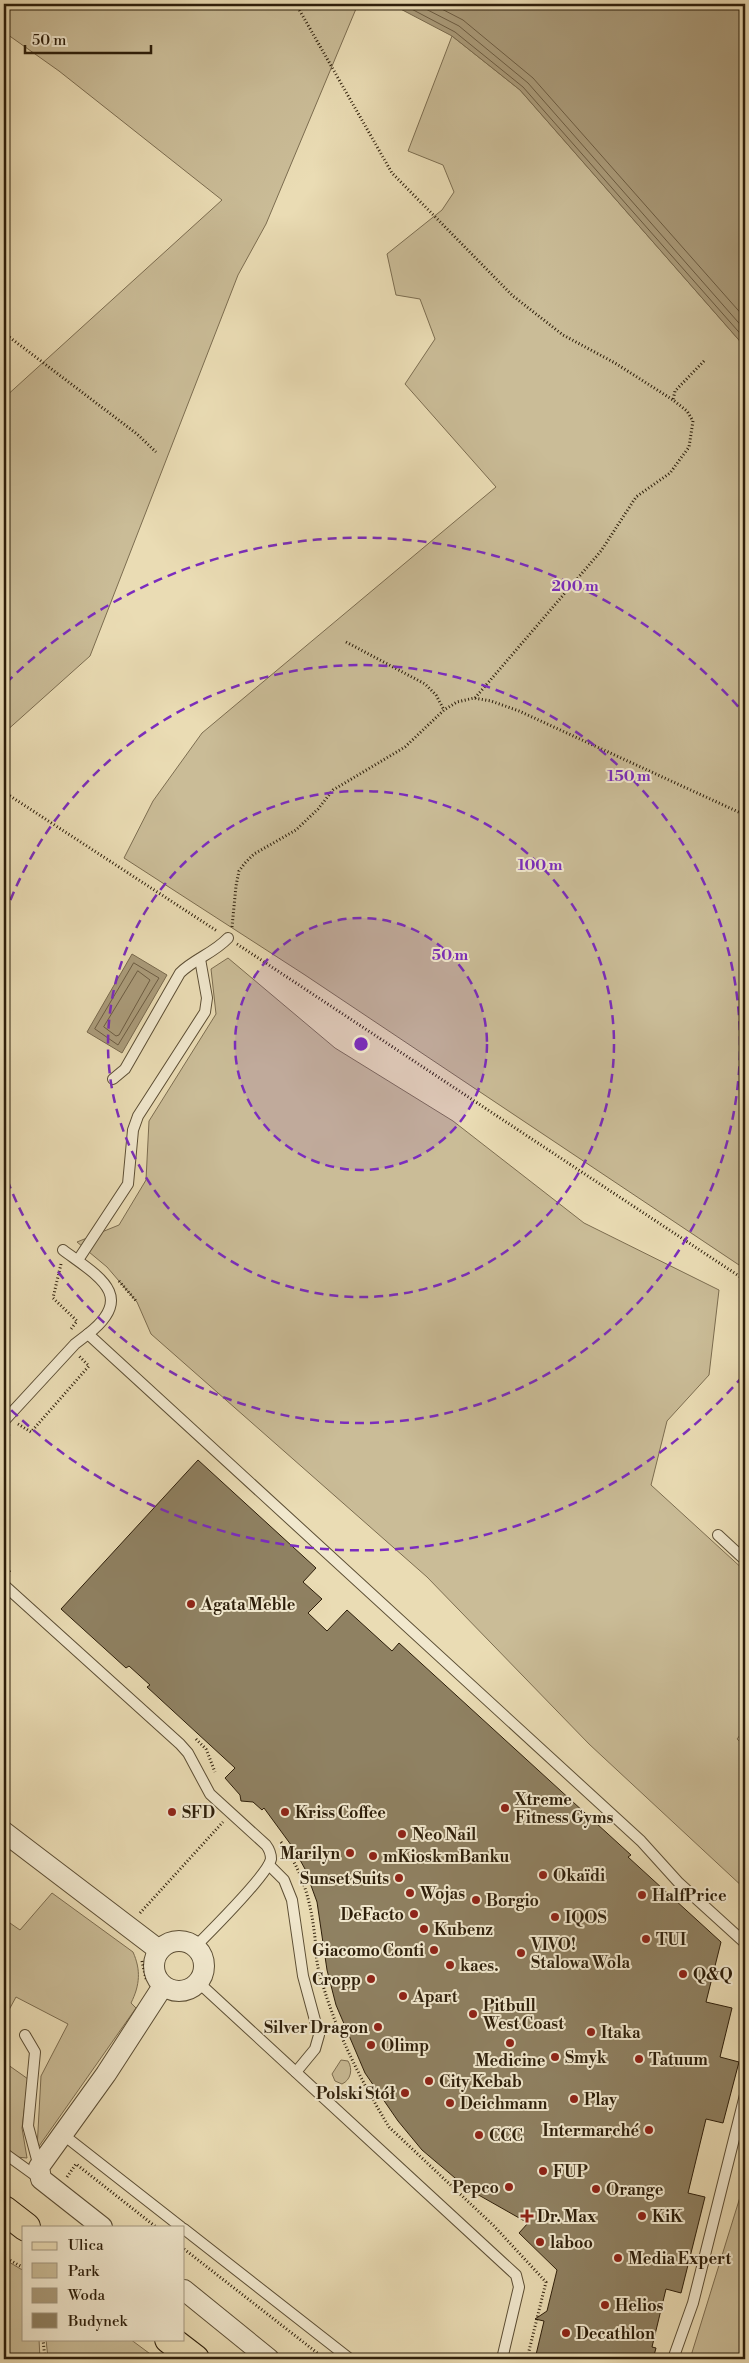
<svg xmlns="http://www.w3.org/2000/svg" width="749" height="2363" font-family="'Libre Bodoni',serif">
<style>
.green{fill:#cabc97;stroke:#7c6d50}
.water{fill:#aa9b7a;stroke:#78694d}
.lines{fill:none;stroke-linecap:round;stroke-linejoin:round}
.shore{stroke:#6c5c42;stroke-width:1}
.building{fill:#8f8162;stroke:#2d1e0a}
.lane-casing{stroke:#5c4e34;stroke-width:12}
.street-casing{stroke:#5c4e34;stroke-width:22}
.primary-casing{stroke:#2d1e0a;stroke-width:30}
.path{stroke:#2d1e0a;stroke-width:3;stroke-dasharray:1 2.5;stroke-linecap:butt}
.lane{stroke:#f1e8ce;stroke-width:10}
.street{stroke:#f1e8ce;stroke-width:20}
.primary{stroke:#eadcb4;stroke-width:28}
.ring{fill:none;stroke:#7b2cbf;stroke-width:2.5;stroke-dasharray:9 6}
.poi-dot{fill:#8f2418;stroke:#f1e8ce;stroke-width:2}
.labels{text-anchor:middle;stroke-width:4;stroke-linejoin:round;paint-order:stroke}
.poi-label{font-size:16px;font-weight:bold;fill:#2d1e0a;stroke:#f1e8ce;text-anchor:start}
.centre{fill:#7b2cbf;stroke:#f1e8ce;stroke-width:2.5}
.ring-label{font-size:15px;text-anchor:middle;font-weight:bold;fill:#7b2cbf;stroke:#f1e8ce;stroke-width:4;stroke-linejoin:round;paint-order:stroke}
</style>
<rect width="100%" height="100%" fill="#eadcb4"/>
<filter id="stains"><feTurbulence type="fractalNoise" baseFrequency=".004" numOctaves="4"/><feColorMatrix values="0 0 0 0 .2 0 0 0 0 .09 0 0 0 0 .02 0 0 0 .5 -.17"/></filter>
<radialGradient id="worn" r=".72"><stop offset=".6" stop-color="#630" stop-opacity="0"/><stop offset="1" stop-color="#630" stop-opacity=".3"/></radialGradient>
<g class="green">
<path d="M4 4H358L266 224 238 275 90 656 4 733V398L222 200 59 71 4 32Z"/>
<path d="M452 36 520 90 745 347V1269L305 975 124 858 153 801 202 733 496 487 405 384 435 339 420 299 396 295 387 254 442 210 454 192 443 165 408 151Z"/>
<path d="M228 958 335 1048 453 1121 584 1223 719 1290 709 1375 667 1421 651 1485 745 1571V1729L737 1739 745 1746V1889L589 1744 427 1577 151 1334 137 1302 107 1267 77 1242 119 1225 146 1180 149 1121 216 1014 211 969Z"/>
<path d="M52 1893 133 1952C141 1970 140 1985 131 2003L136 2008 37 2149 41 2076 68 2024 16 1997 4 2019V1925L7 1921 20 1930Z"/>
<path d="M341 2060 348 2061C353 2069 351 2080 342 2084L335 2081 332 2074Z"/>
<path d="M4 2062 28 2079 22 2128 27 2158 16 2157 4 2147Z"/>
<path d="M745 2181V2359H690Z"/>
<path d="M4 2259 24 2271V2339H39L40 2359H4Z"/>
<path d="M46 2339H130L157 2359H48Z"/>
</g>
<g class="water">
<path d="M391 4H745V347L520 90 452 36Z"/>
<path d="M132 954 167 975 122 1053 87 1032Z"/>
</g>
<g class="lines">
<g class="shore">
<path d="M402 4 455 32 523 87 745 339"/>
<path d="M416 4 459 26 528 83 745 330"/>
<path d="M432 4 463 20 533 78 745 318"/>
<path d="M134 963 159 978 118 1045 95 1029Z"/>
<path d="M138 971 150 980 119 1035 116 1036 104 1027Z"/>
</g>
</g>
<path class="building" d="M198 1460 316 1568 303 1582 322 1599 308 1613 327 1631 347 1610 392 1651 399 1643 631 1855 628 1857 721 1942 706 2002 732 2008 720 2057 739 2062 723 2123 706 2119 688 2193 705 2197 681 2293 666 2289 652 2347 656 2348 653 2359H535L544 2321 535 2319 547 2311 557 2270 519 2233 528 2223 468 2189 422 2150 398 2121 365 2073 336 2005 327 1970 317 1902 305 1869 294 1849 264 1808 262 1810 253 1802 241 1801 240 1795 225 1778 235 1768 147 1687 150 1685 129 1666 126 1668 61 1609Z"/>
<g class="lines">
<defs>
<g id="lane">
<path d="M113 1079 125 1069 180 973C194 959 214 953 228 938"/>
<path d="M63 1250C98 1276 137 1296 88 1334"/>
<path d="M78 1260 128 1184 133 1130 138 1116 205 1012 207 998 200 959"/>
<path d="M4 1421 75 1344 88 1334 641 1841 679 1883 745 1943"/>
<path d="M718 1535 745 1560"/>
<path d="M4 1585 180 1744 188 1753 210 1794 266 1845C269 1849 271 1853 271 1859 268 1874 209 1933 195 1947"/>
<path d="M269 1865 284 1880 292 1900 303 1976 319 2035 315 2049 296 2072"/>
<path d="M198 1982 516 2275 519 2287 502 2359"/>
<path d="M25 2035 35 2052 28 2126 39 2167"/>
<path d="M61 2133 181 2227"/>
<path d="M4 2153 40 2179"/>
<path d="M184 2229 350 2359"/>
<path d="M673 2359 693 2303 745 2095"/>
</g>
<g id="street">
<path d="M4 1832 159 1950"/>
<circle cx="179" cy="1966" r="25"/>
<path d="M102 2227 41 2179 39 2167 106 2074 163 1986"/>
<path d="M184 2290 269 2359"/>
</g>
<g id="primary">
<path d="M4 2210 26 2227"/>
<path d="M169 2339 195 2359"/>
</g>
</defs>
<use href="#lane" class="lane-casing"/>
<use href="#street" class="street-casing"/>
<use href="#primary" class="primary-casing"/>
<g class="path">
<path d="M296 4 392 173 513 296 563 335 615 363 673 400"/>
<path d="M4 333 137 434 156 452"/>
<path d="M346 642 425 684 436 695 444 710"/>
<path d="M475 698 601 551 636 497 670 473 689 447 693 421 687 411 673 400 675 391 705 360"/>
<path d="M4 792 217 931"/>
<path d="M232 927 236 886 239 871 245 863 254 854 296 830 318 809 333 790 405 747 444 710 457 702 474 698 491 701 519 711 745 815"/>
<path d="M237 944 745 1280"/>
<path d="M61 1264 53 1298 77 1321 71 1329"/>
<path d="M119 1281 137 1302"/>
<path d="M18 1424 31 1432 89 1366 79 1356"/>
<path d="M4 1440 10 1433"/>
<path d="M4 1567 11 1573"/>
<path d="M196 1739 206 1749 215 1772"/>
<path d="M281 1842C303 1871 311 1902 315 1938 316 1950 316 1963 320 1975 335 2030 360 2079 389 2127L494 2226 546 2282 527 2359"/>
<path d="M140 1913 223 1822"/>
<path d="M142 1961 146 1979"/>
<path d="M67 2177 76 2164 156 2227"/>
<path d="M184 2249 325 2359"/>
<path d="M4 2257 24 2268"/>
<path d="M43 2339 45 2359"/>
</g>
<use href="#lane" class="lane"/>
<use href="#street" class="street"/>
<use href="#primary" class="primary"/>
</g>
<circle cx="361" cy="1044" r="126" fill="#7b2cbf" fill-opacity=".12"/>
<g class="ring">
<circle cx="361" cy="1044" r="126"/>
<circle cx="361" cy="1044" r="253"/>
<path d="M5 914A379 379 0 1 1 5 1174"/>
<path d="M743 1376A506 506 0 0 1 6 1405M6 683A506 506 0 0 1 743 712"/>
</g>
<g class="poi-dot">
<circle cx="191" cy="1604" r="5"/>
<circle cx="505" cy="1808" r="5"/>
<circle cx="172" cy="1812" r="5"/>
<circle cx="285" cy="1812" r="5"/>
<circle cx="402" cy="1834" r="5"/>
<circle cx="350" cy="1853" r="5"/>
<circle cx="373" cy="1856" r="5"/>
<circle cx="543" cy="1875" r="5"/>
<circle cx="399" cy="1878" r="5"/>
<circle cx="410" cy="1893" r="5"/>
<circle cx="642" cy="1895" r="5"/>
<circle cx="476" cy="1900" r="5"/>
<circle cx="414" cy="1914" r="5"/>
<circle cx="555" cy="1917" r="5"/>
<circle cx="424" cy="1929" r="5"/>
<circle cx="646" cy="1939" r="5"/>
<circle cx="434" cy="1950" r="5"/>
<circle cx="521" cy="1953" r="5"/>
<circle cx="450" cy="1965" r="5"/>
<circle cx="683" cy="1974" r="5"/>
<circle cx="371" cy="1979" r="5"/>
<circle cx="403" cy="1996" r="5"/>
<circle cx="473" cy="2014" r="5"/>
<circle cx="378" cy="2027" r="5"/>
<circle cx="591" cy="2032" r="5"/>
<circle cx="510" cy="2043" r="5"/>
<circle cx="371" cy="2045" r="5"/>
<circle cx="555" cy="2057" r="5"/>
<circle cx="639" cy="2059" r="5"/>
<circle cx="429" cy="2081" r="5"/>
<circle cx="405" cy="2093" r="5"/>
<circle cx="574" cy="2099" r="5"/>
<circle cx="450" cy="2103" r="5"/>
<circle cx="649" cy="2130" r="5"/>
<circle cx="479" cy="2135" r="5"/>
<circle cx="543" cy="2171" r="5"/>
<circle cx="509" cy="2187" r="5"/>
<circle cx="596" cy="2189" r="5"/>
<path d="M524.5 2208.5h5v5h5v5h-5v5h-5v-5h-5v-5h5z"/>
<circle cx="642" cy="2216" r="5"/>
<circle cx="540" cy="2242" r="5"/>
<circle cx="618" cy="2258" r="5"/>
<circle cx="605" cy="2305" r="5"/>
<circle cx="566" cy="2333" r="5"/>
</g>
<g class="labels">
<g class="poi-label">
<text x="201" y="1610">Agata Meble</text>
<text x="515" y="1805">Xtreme<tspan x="515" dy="18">Fitness Gyms</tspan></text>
<text x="182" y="1818">SFD</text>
<text x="295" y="1818">Kriss Coffee</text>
<text x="412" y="1840">Neo Nail</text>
<text x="340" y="1859" text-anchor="end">Marilyn</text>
<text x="383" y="1862">mKiosk mBanku</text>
<text x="553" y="1881">Okaïdi</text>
<text x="389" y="1884" text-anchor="end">Sunset Suits</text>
<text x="420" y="1899">Wojas</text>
<text x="652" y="1901">HalfPrice</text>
<text x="486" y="1906">Borgio</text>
<text x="404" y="1920" text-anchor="end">DeFacto</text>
<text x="565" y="1923">IQOS</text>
<text x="434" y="1935">Kubenz</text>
<text x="656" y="1945">TUI</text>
<text x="531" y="1950">VIVO!<tspan x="531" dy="18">Stalowa Wola</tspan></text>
<text x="424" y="1956" text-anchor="end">Giacomo Conti</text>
<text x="460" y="1971">kaes.</text>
<text x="693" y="1980">Q&amp;Q</text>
<text x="361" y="1985" text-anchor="end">Cropp</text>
<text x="413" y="2002">Apart</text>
<text x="483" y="2011">Pitbull<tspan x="483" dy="18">West Coast</tspan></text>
<text x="368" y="2033" text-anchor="end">Silver Dragon</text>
<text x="601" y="2038">Itaka</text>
<text x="381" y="2051">Olimp</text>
<text x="565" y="2063">Smyk</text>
<text x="649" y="2065">Tatuum</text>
<text x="510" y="2066" text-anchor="middle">Medicine</text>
<text x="439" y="2087">City Kebab</text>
<text x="395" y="2099" text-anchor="end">Polski Stół</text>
<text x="584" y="2105">Play</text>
<text x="460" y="2109">Deichmann</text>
<text x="639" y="2136" text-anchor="end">Intermarché</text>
<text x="489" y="2141">CCC</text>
<text x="553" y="2177">FUP</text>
<text x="499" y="2193" text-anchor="end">Pepco</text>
<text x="606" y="2195">Orange</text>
<text x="537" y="2222">Dr. Max</text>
<text x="652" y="2222">KiK</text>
<text x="550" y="2248">laboo</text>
<text x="628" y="2264">Media Expert</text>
<text x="615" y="2311">Helios</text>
<text x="576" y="2339">Decathlon</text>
</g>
</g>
<circle cx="361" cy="1044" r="8" class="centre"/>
<g class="ring-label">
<text x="575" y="591">200 m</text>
<text x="629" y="781">150 m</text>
<text x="540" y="870">100 m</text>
<text x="450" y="960">50 m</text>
</g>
<rect width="749" height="2363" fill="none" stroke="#eadcb4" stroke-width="20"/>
<rect x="5" y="5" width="739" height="2353" fill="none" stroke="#2d1e0a" stroke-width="2.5"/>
<rect x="10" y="10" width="729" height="2343" fill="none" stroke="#2d1e0a"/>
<rect x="22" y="2226" width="162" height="115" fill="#f1e8ce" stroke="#a39780"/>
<rect x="32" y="2242" width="25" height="8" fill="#eadcb4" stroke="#a39780"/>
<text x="68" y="2250" font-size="15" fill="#2d1e0a">Ulica</text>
<rect x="32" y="2263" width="25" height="15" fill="#cabc97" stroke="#a39780"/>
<text x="68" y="2276" font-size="15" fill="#2d1e0a">Park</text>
<rect x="32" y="2288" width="25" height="15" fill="#aa9b7a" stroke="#a39780"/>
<text x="68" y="2300" font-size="15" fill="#2d1e0a">Woda</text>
<rect x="32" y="2313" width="25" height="15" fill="#8f8162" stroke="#a39780"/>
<text x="68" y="2326" font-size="15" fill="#2d1e0a">Budynek</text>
<path d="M25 45v8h126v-8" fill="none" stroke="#2d1e0a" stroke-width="2.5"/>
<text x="32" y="45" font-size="15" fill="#2d1e0a" stroke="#f1e8ce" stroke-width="4" paint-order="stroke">50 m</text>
<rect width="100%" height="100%" filter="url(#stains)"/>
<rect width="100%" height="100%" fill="url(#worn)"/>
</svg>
